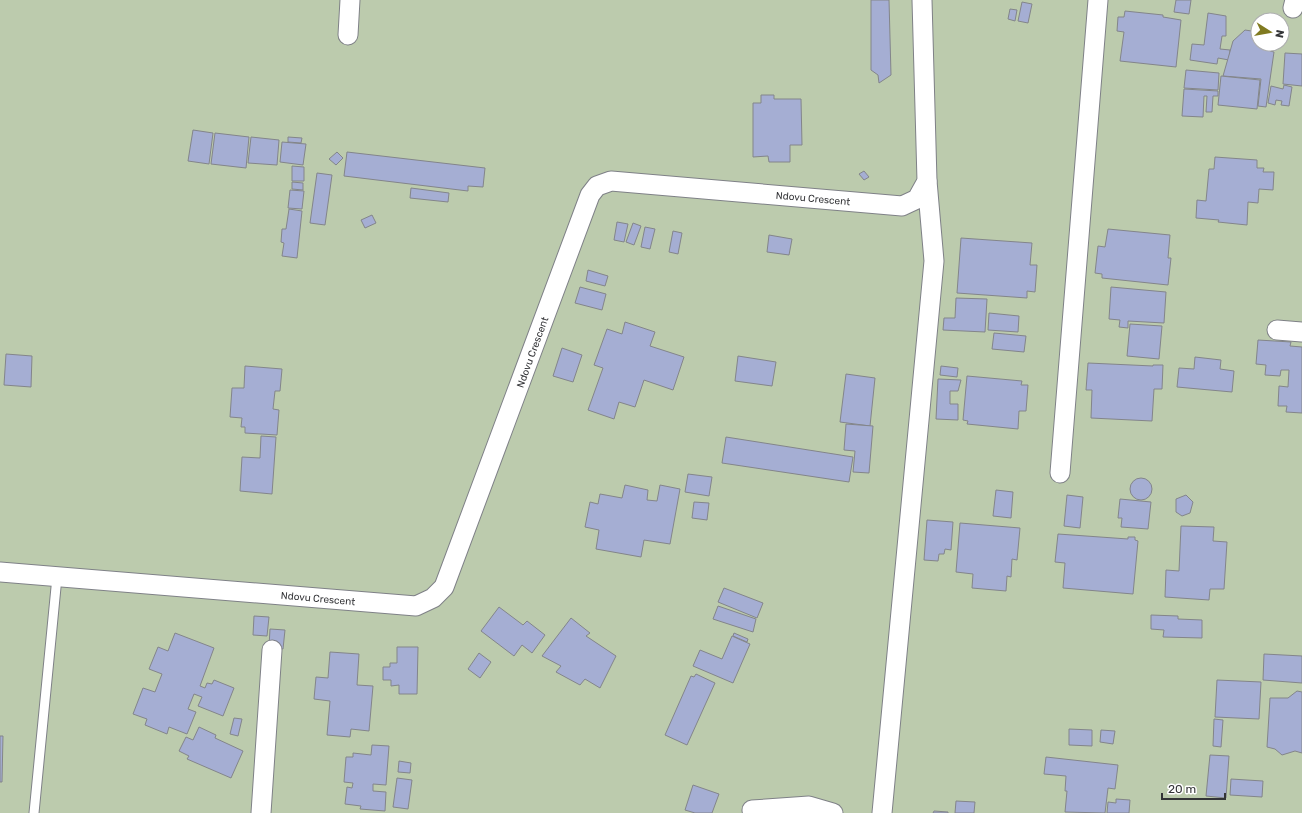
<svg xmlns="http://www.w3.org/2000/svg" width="1302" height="813" font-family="Rubik,sans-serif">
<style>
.green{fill:#bccbad;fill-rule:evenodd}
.building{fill:#a5aed3;stroke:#83858a}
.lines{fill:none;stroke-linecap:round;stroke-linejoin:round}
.lane-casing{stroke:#7f8187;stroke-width:11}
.street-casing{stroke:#7f8187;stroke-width:21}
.lane{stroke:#fff;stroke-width:9}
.street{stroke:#fff;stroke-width:19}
.labels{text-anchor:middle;stroke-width:3;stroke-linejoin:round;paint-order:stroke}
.street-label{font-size:10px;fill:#333437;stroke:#fff}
</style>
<rect width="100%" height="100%" fill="#e3e4eb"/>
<path class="green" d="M0 0H1302V813H0ZM1258 20H1282V44H1258Z"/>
<g class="building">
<path d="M871 0H889L891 75 879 83 878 75 871 70Z"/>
<path d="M1176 0H1191L1189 14 1174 12Z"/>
<path d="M1022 2 1032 4 1028 23 1018 21Z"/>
<path d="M1010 9 1017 10 1015 21 1008 19Z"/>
<path d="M1125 11 1163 15V17L1181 20 1176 67 1120 61 1124 32 1117 31 1118 17H1124Z"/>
<path d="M1208 13 1226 16V36H1222L1220 49 1230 50 1229 60 1218 58 1217 64 1190 60 1192 44 1204 45Z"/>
<path d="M1245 30 1258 32V44H1271L1270 51 1274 52 1266 107 1258 106 1261 79 1223 76 1233 41Z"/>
<path d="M1285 53 1302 54V86L1283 84Z"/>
<path d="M1186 70 1219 73 1218 90 1184 88Z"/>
<path d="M1221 76 1260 80 1257 109 1218 105Z"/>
<path d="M1284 85 1292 87 1289 106 1281 105 1282 101 1276 100 1275 105 1268 103 1271 86 1283 89Z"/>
<path d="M1184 89 1218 91V96H1213L1212 112H1206L1207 96H1204L1203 117 1182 116Z"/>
<path d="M761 95H774V99H801L802 145H790V162H769L768 156 753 157V103H761Z"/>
<path d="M193 130 213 133 209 164 188 161Z"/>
<path d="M215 133 249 137 246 168 211 164Z"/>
<path d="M251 137 279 140 277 165 248 163Z"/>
<path d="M288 137 302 138 301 143 288 142Z"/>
<path d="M282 142 306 144 303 165 280 162Z"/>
<path d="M337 152 343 158 336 165 329 159Z"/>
<path d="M347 152 485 168 483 187 468 186V191L344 176Z"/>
<path d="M1215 157 1257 160V168H1264L1263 172H1274L1273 190 1259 189 1258 203 1248 202 1247 225 1218 222 1219 220 1196 218 1197 200 1206 201 1209 169H1214Z"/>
<path d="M292 166 304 167V181H292Z"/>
<path d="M864 171 869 177 864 180 859 174Z"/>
<path d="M317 173 332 175 325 225 310 223Z"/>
<path d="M292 182 303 183V190L292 189Z"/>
<path d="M411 188 449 193 448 202 410 198Z"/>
<path d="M290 190 304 191 302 209 288 208Z"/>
<path d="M289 209 302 211 297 258 282 256 284 243 281 242 282 229H286Z"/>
<path d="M372 215 376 223 365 228 361 220Z"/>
<path d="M617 222 628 224 624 242 614 240Z"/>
<path d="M633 223 641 226 634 245 626 242Z"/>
<path d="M645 227 655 229 650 249 641 247Z"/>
<path d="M1108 229 1170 235 1168 258H1171L1168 285 1102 278V274L1095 273 1098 246 1105 247Z"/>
<path d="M673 231 682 233 678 254 669 252Z"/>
<path d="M769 235 792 239 789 255 767 252Z"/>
<path d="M961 238 1032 243 1030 265H1037L1035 292 1027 291V298L957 293Z"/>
<path d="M588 270 608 276 605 286 586 281Z"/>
<path d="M580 287 606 294 602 310 575 303Z"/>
<path d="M1111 287 1166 292 1164 323 1128 321V328L1119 327 1120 320 1109 319Z"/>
<path d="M956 298 987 299 985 332 943 330 944 318H955Z"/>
<path d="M989 313 1019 316 1018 332 988 330Z"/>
<path d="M625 322 655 332 650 346 684 357 673 390 644 380 635 407 619 402 614 419 588 410 603 368 594 365 607 329 622 334Z"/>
<path d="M1130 324 1162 326 1159 359 1127 356Z"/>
<path d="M994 333 1026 336 1024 352 992 349Z"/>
<path d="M1258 340 1291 342 1290 346 1302 347V413L1286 412 1287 406H1278L1279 386 1288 387 1289 370H1281L1280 376 1265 375 1266 365 1256 364Z"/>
<path d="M562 348 582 355 573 382 553 376Z"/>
<path d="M6 354 32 356 31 387 4 385Z"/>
<path d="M738 356 776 362 772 386 735 381Z"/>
<path d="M1195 357 1221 360 1220 369 1234 371 1232 392 1177 387 1179 368 1194 369Z"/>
<path d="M1088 363 1153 366V365H1163L1162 389H1154L1152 421 1091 418 1092 390H1086Z"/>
<path d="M245 366 282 369 280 391H275L273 409 279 410 277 435 245 433V427H241L242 418 230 417 232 388H244Z"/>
<path d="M941 366 958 368 957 377 940 375Z"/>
<path d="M846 374 875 378 870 426 840 422Z"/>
<path d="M967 376 1022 381 1021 385H1028L1026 411H1019L1018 429 967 424 968 421 963 420Z"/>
<path d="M938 379 961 380 958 391H950V404H958V420L936 419Z"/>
<path d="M846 424 873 426 869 473 853 472 855 451 844 450Z"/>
<path d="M261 436 276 437 272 494 240 491 242 457 260 458Z"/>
<path d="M726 437 853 457 849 482 722 463Z"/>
<path d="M688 474 712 477 709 496 685 492Z"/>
<circle cx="1141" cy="489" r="11"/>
<path d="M625 485 648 490 647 500 657 501 660 485 680 489 670 544 644 540 641 557 596 549 599 530 585 527 590 502 598 504 600 494 622 498Z"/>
<path d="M996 490 1013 492 1011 518 993 516Z"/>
<path d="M1067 495 1083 497 1080 528 1064 526Z"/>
<path d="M1186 495 1193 502 1190 513 1182 516 1176 512V499Z"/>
<path d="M1120 499 1151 502 1148 529 1121 527 1122 518H1118Z"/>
<path d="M694 502 709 503 707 520 692 518Z"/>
<path d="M927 520 953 522 951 550 945 549 944 554H939L938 561 924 560Z"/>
<path d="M960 523 1020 528 1017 560 1012 559 1011 577 1007 576 1006 591 972 588 973 574 956 572Z"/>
<path d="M1181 526 1214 527 1213 541 1227 542 1224 589H1210L1209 600 1165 597 1166 570 1179 571Z"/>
<path d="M1058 534 1128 539V537H1135V540L1138 541 1133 594 1063 588 1065 563 1055 562Z"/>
<path d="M724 588 763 603 757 618 718 602Z"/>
<path d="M718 606 756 619 753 632 713 619Z"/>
<path d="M499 607 523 625 527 621 545 635 532 653 522 645 514 656 481 631Z"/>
<path d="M1151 615 1178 616V619L1202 620V638L1163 637 1164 630 1151 629Z"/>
<path d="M254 616 269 617 267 636 253 635Z"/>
<path d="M571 618 590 633 586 636 616 656 600 688 585 679 580 685 556 672 561 666 542 656Z"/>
<path d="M270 629 285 630 283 649 269 647Z"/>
<path d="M175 633 214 648 200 686 205 688 207 683 212 684 214 680 234 688 223 716 198 706 202 697 194 694 188 709 196 712 187 734 169 727 167 734 145 725 147 719 133 714 143 688 155 692 162 674 149 669 158 647 168 651Z"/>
<path d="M734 633 748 639 747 642 733 636Z"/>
<path d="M732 636 750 644 733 683 693 666 700 650 722 659Z"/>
<path d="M397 647H418L417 694H399V685L391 686V680H383V667H390V663H397Z"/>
<path d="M330 652 359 654 357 685 373 686 369 731 351 729 350 737 327 735 330 701 314 699 316 677 328 678Z"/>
<path d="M479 653 491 662 480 678 468 669Z"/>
<path d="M1264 654 1302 656V683L1263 680Z"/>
<path d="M696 674 715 683 687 745 665 735 691 676 694 677Z"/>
<path d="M1217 680 1261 682 1259 719 1215 717Z"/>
<path d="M1297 691 1302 692V753L1295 751 1282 755 1275 749 1267 747 1270 698H1288Z"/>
<path d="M234 718 242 719 238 736 230 734Z"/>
<path d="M1214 719 1223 720 1221 747 1213 746Z"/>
<path d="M199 727 216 735 215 738 243 751 231 778 187 759 189 756 179 751 186 737 193 740Z"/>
<path d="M1069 729 1092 730V746L1069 745Z"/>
<path d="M1101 730 1115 731 1113 744 1100 742Z"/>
<path d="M0 736H3L2 782H0Z"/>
<path d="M372 745 389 746 386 785 373 784V791L386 792 385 811 360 809 361 806 345 804 347 787 352 788 353 783 344 782 346 757H353V753L371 755Z"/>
<path d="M1210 755 1229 756 1226 798 1206 796Z"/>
<path d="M1046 757 1118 765 1115 789 1108 788 1105 813 1065 812 1067 791H1065L1066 776 1044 774Z"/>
<path d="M399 761 411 763 410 773 398 772Z"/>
<path d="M397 778 412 780 408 809 393 807Z"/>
<path d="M1231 779 1263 781 1262 797 1230 795Z"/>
<path d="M693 785 719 794 712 813H695L685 810Z"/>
<path d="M1116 799 1130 800 1129 813H1107L1108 802 1116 803Z"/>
<path d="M956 801 975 802 974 813H955Z"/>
<path d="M934 811 948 812V813H933Z"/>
</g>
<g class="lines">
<defs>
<path id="lane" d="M34 813 57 577"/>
<g id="street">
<path d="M1293 8 1295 0"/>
<path d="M348 35 350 0"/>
<path d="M1277 330 1302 332"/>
<path d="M1060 473 1098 0"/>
<path d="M0 572 416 606 433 598 444 587 590 195 597 186 611 181 902 206 917 199 927 181 922 0"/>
<path d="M752 810 809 806 833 813"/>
<path d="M261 813 272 650"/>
<path d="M882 813 934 261 927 181"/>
</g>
</defs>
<use href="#lane" class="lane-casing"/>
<use href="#street" class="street-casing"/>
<use href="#lane" class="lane"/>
<use href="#street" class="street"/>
</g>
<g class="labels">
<g class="street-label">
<text transform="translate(813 198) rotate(5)" y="4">Ndovu Crescent</text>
<text transform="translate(532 352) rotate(-70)" y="4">Ndovu Crescent</text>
<text transform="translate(318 598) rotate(5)" y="4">Ndovu Crescent</text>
</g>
</g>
<g transform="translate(1270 32) rotate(101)"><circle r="19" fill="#ffffff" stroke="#adaeaf"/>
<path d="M0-3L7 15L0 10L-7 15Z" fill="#807a20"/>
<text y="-6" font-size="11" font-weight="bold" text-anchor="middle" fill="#333437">N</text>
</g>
<path d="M1162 793v6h63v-6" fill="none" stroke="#333437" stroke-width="2"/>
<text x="1168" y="793" font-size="12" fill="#333437" stroke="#ffffff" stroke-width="3" paint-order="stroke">20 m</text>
</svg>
